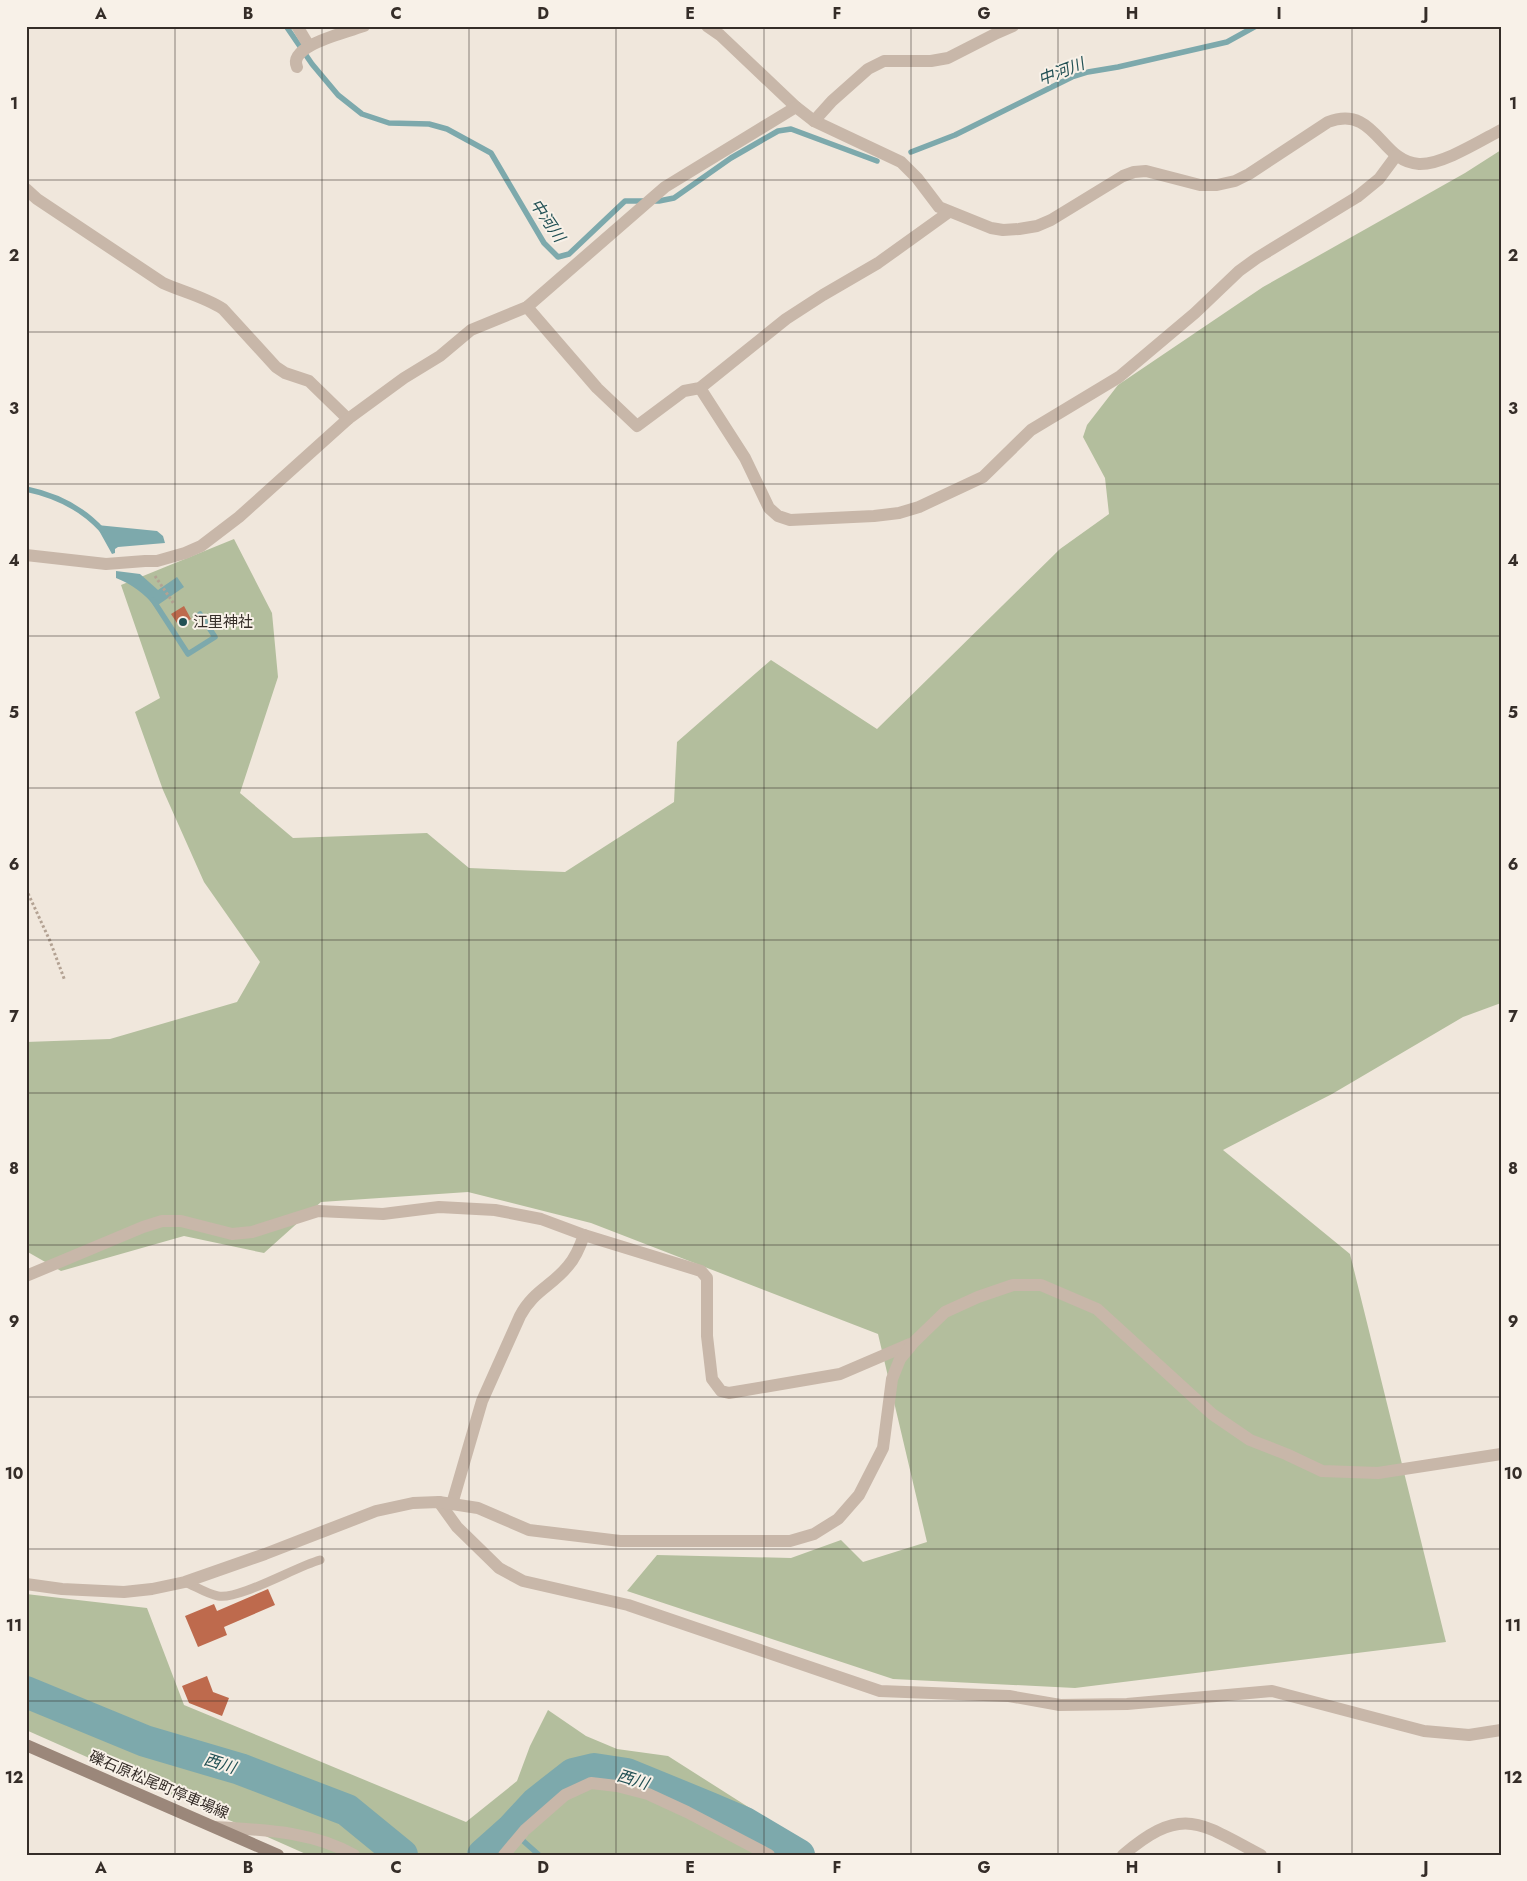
<svg xmlns="http://www.w3.org/2000/svg" width="1527" height="1881" font-family="Jost,'Noto Sans JP',sans-serif">
<style>
.green{fill:#b3be9d}
.water{fill:#7da9ac}
.lines{fill:none;stroke-linecap:round;stroke-linejoin:round}
.stream{stroke:#7da9ac;stroke-width:5.5}
.river{stroke:#7da9ac;stroke-width:32}
.building{fill:#be6a4d}
.path{stroke:#b3a293;stroke-width:3;stroke-dasharray:2.5 2.5;stroke-linecap:butt}
.service{stroke:#c8b7a9;stroke-width:9}
.minor{stroke:#c8b7a9;stroke-width:12}
.secondary{stroke:#9b877a;stroke-width:12}
.grid{fill:none;stroke:#352d28;stroke-width:1;stroke-opacity:0.55}
.poi-dot{fill:#215054;stroke:#f8f1e8;stroke-width:2}
.labels{text-anchor:middle;stroke-width:4;stroke-linejoin:round;paint-order:stroke}
.poi-label{font-size:15px;fill:#352d28;stroke:#f8f1e8;text-anchor:start}
.street-label{font-size:15px;fill:#352d28;stroke:#f8f1e8}
.water-label{font-size:16px;font-style:italic;fill:#215054;stroke:#f8f1e8}
.neatline{fill:none;stroke:#352d28;stroke-width:2}
.grid-label{font-size:16px;text-anchor:middle;font-weight:bold;fill:#352d28}
</style>
<rect width="100%" height="100%" fill="#f0e7dc"/>
<g class="green">
<path d="M1501 150V1003L1463 1017 1332 1094 1223 1150 1350 1254 1446 1642 1075 1688 893 1679 627 1591 657 1555 791 1558 841 1540 863 1562 927 1542 878 1334 591 1223 468 1192 321 1202 264 1253 184 1236 61 1271 26 1251V1042L110 1039 237 1002 260 962 204 882 163 790 135 712 160 698 121 585 234 539 272 613 278 677 240 793 293 838 427 833 469 868 565 872 674 802 677 742 771 660 877 729 1060 549 1109 514 1105 478 1083 437 1087 425 1118 385 1263 287 1465 173Z"/>
<path d="M26 1594 147 1608 184 1705 466 1822 517 1781 530 1746 548 1710 586 1736 617 1749 668 1756 767 1819 818 1855H308L26 1730Z"/>
</g>
<g class="water">
<path d="M97 525 157 531 163 536 165 543 118 547 115 549V553L112 554 97 527Z"/>
<path d="M116 571 140 574 158 590 177 577 184 587 155 607C145 594 132 584 116 578Z"/>
</g>
<g class="lines">
<g class="stream">
<path d="M286 26 312 64 338 95 362 114 389 123 429 124 447 129 491 153 544 243 558 257 569 254 625 201H659L674 198 731 158 778 131 791 129 877 161"/>
<path d="M911 152 955 135 1072 77 1088 72 1118 67 1227 42 1256 26"/>
<path d="M26 489C55 495 82 508 102 530"/>
<path d="M153 600 188 654 215 637 200 614"/>
<path d="M511 1830 539 1855"/>
</g>
<g class="river">
<path d="M26 1692 145 1741 240 1769 347 1810 402 1855"/>
<path d="M483 1855 511 1830 536 1803 573 1774 594 1769 627 1774 710 1808 745 1823 799 1855"/>
</g>
</g>
<g class="building">
<path d="M184 606 191 619 179 626 171 614Z"/>
<path d="M268 1589 275 1605 224 1627 227 1635 198 1647 185 1616 214 1604 217 1611Z"/>
<path d="M207 1676 213 1692 229 1698 222 1716 189 1703 182 1686Z"/>
</g>
<g class="lines">
<g class="path">
<path d="M155 576 174 604"/>
<path d="M26 889 50 941 65 981"/>
</g>
<path class="service" d="M185 1582C195 1586 207 1594 218 1596 239 1600 295 1567 320 1560"/>
<g class="minor">
<path d="M297 26 309 46"/>
<path d="M707 26 720 35 796 107 814 121 901 162 917 178 939 207 991 228 1003 230 1019 229 1037 226 1051 220 1123 176 1134 172 1146 171 1200 185H1217L1235 181 1249 174 1328 122C1376 104 1380 162 1419 164 1442 165 1480 141 1501 130"/>
<path d="M297 67C287 45 351 31 364 26"/>
<path d="M814 121 832 101 868 69 884 61H931L948 58 997 33 1013 26"/>
<path d="M26 189 37 199 163 283C183 292 205 297 223 309L276 367 285 373 309 381 348 419"/>
<path d="M527 307 597 388 637 426 684 391 700 388 786 319 823 295 878 263 949 212"/>
<path d="M700 388 745 458 769 508 778 516 790 520 874 516 899 513 919 507 983 477 1031 430 1119 377 1195 313 1239 271 1257 258 1357 197 1379 179 1396 156"/>
<path d="M26 555 106 564 145 561H157L185 553 201 546 239 517 348 419 404 378 440 356 471 330 527 307 665 187 796 107"/>
<path d="M26 1276 143 1227 162 1221H181L232 1234 252 1232 318 1211 383 1214 439 1207 495 1210 541 1219 584 1235 701 1271 707 1278V1336L712 1379 721 1391 729 1393 840 1374 910 1344"/>
<path d="M439 1502 457 1527 499 1568 523 1581 628 1605 880 1691 1009 1696 1060 1705 1127 1704 1272 1691 1424 1731 1469 1735 1501 1730"/>
<path d="M452 1504 482 1401 520 1316C533 1291 552 1286 568 1266 576 1257 580 1247 584 1235"/>
<path d="M26 1584 62 1589 124 1592 152 1589 185 1582 265 1554 376 1511 413 1503 439 1502 478 1508 529 1530 620 1541H790L814 1534 838 1519 859 1495 883 1448 892 1379 900 1359 914 1342 945 1312 978 1297 1013 1285H1041L1097 1309 1212 1414 1250 1440 1286 1454 1322 1471 1378 1473 1501 1454"/>
<path d="M216 1827C263 1830 312 1831 354 1855"/>
<path d="M504 1855 525 1830 565 1795 591 1783 617 1786 648 1794 687 1812 769 1855"/>
<path d="M1123 1855C1183 1804 1200 1823 1261 1855"/>
</g>
<path class="secondary" d="M26 1745 278 1855"/>
</g>
<path class="grid" d="M175 26V1855M322 26V1855M469 26V1855M616 26V1855M764 26V1855M911 26V1855M1058 26V1855M1205 26V1855M1352 26V1855M26 180H1501M26 332H1501M26 484H1501M26 636H1501M26 788H1501M26 940H1501M26 1093H1501M26 1245H1501M26 1397H1501M26 1549H1501M26 1701H1501"/>
<circle class="poi-dot" cx="183" cy="622" r="5"/>
<g class="labels">
<g class="poi-label">
<text x="193" y="627">江里神社</text>
</g>
<g class="street-label">
<text transform="translate(159 1785) rotate(23)" y="5">礫石原松尾町停車場線</text>
</g>
<g class="water-label">
<text transform="translate(1061 71) rotate(-21)" y="6">中河川</text>
<text transform="translate(548 220) rotate(56)" y="6">中河川</text>
<text transform="translate(220 1763) rotate(17)" y="6">西川</text>
<text transform="translate(633 1779) rotate(17)" y="6">西川</text>
</g>
</g>
<rect width="1527" height="1881" fill="none" stroke="#f8f1e8" stroke-width="55"/>
<rect x="28" y="28" width="1472" height="1826" class="neatline"/>
<g class="grid-label">
<text x="101" y="19">A</text>
<text x="248" y="19">B</text>
<text x="396" y="19">C</text>
<text x="543" y="19">D</text>
<text x="690" y="19">E</text>
<text x="837" y="19">F</text>
<text x="984" y="19">G</text>
<text x="1132" y="19">H</text>
<text x="1279" y="19">I</text>
<text x="1426" y="19">J</text>
<text x="14" y="109">1</text>
<text x="1513" y="109">1</text>
<text x="14" y="261">2</text>
<text x="1513" y="261">2</text>
<text x="14" y="414">3</text>
<text x="1513" y="414">3</text>
<text x="14" y="566">4</text>
<text x="1513" y="566">4</text>
<text x="14" y="718">5</text>
<text x="1513" y="718">5</text>
<text x="14" y="870">6</text>
<text x="1513" y="870">6</text>
<text x="14" y="1022">7</text>
<text x="1513" y="1022">7</text>
<text x="14" y="1174">8</text>
<text x="1513" y="1174">8</text>
<text x="14" y="1327">9</text>
<text x="1513" y="1327">9</text>
<text x="14" y="1479">10</text>
<text x="1513" y="1479">10</text>
<text x="14" y="1631">11</text>
<text x="1513" y="1631">11</text>
<text x="14" y="1783">12</text>
<text x="1513" y="1783">12</text>
<text x="101" y="1873">A</text>
<text x="248" y="1873">B</text>
<text x="396" y="1873">C</text>
<text x="543" y="1873">D</text>
<text x="690" y="1873">E</text>
<text x="837" y="1873">F</text>
<text x="984" y="1873">G</text>
<text x="1132" y="1873">H</text>
<text x="1279" y="1873">I</text>
<text x="1426" y="1873">J</text>
</g>
</svg>
